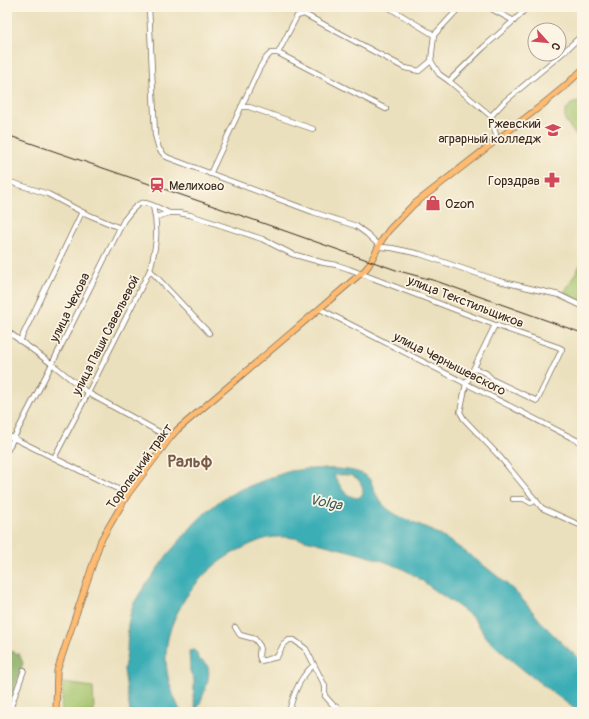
<svg xmlns="http://www.w3.org/2000/svg" width="589" height="719" font-family="Pangolin,sans-serif">
<style>
.green{fill:#a3c36b;stroke:#6f7644}
.forest{fill:#82a95f;stroke:#5e6a3e}
.water{fill:#3badb5;stroke:#3b6c6a;fill-rule:evenodd}
.lines{fill:none;stroke-linecap:round;stroke-linejoin:round}
.minor-casing{stroke:#796a56;stroke-width:6}
.major-casing{stroke:#796a56;stroke-width:7}
.minor{stroke:#fff;stroke-width:4.5}
.major{stroke:#febb71;stroke-width:5.5}
.rail{stroke:#3b2a1e;stroke-width:1}
.labels{text-anchor:middle;stroke-width:3.5;stroke-linejoin:round;paint-order:stroke}
.poi-label{font-size:13px;fill:#3b2a1e;stroke:#fcf5e5;text-anchor:end}
.street-label{font-size:13px;fill:#3b2a1e;stroke:#fcf5e5}
.water-label{font-size:14px;font-style:italic;fill:#3b5e5a;stroke:#fcf5e5}
.district-label{font-size:17px;font-weight:bold;fill:#7a5b47;stroke:#fcf5e5}
</style>
<rect width="100%" height="100%" fill="#fcf5e5"/>
<filter id="ink" filterUnits="userSpaceOnUse"><feTurbulence type="fractalNoise" baseFrequency=".025" numOctaves="2"/><feDisplacementMap in="SourceGraphic" scale="8" xChannelSelector="R" yChannelSelector="G"/><feConvolveMatrix kernelMatrix="1 2 1 2 8 2 1 2 1" color-interpolation-filters="sRGB"/></filter>
<filter id="wash" filterUnits="userSpaceOnUse"><feTurbulence type="fractalNoise" baseFrequency=".012" numOctaves="4" result="noise"/><feDisplacementMap in="SourceGraphic" scale="16" xChannelSelector="R" yChannelSelector="G"/><feGaussianBlur stdDeviation="0.9" result="paint"/><feColorMatrix in="noise" values="0 0 0 0 0 0 0 0 0 0 0 0 0 0 0 0 0 1.4 0 .05"/><feComposite in="paint" operator="in"/></filter>
<g filter="url(#wash)">
<rect width="100%" height="100%" fill="#ebe0bd"/>
<g class="green">
<path d="M582 101V144L565 120V112L571 104Z"/>
<path d="M582 262V302L564 293Z"/>
<path d="M63 683 93 687 94 712H61Z"/>
</g>
<path class="forest" d="M7 650 19 654 23 663 7 709Z"/>
<g class="water">
<path d="M306 469C322 469 361 466 370 480 373 484 373 490 376 494 379 501 386 508 392 512 404 520 418 523 431 530 457 544 485 566 508 585 521 596 531 610 542 623 555 637 568 649 582 661V712H578L576 710C551 691 524 672 500 650 495 646 489 641 485 635 481 630 478 623 473 618 462 608 449 600 436 591 425 583 414 574 401 568 378 558 353 552 329 546 314 542 300 538 284 537 271 536 259 540 247 546 222 557 205 571 189 593 186 597 183 601 181 606 160 642 162 675 181 712H130L124 670 125 663 127 652 128 624 131 611 134 603 142 590 168 554 195 523 206 512 221 500 237 491 275 476 290 471ZM334 475C340 475 347 474 353 476 367 482 367 507 347 494 341 490 339 482 334 476Z"/>
<path d="M194 650 197 653 198 659C200 660 204 662 206 664 214 673 202 697 199 706L196 709 193 697 194 688V680L190 671 189 651Z"/>
</g>
</g>
<g filter="url(#ink)">
<g class="lines">
<defs>
<g id="minor">
<path d="M149 7 155 135 159 149 165 156 169 158 313 212 356 226 367 234 381 247 392 248 420 254 499 281 559 295 582 306"/>
<path d="M388 7 434 35 431 61 439 74 449 81 491 116 497 139"/>
<path d="M488 7 514 21"/>
<path d="M434 35 460 7"/>
<path d="M278 53 297 16 304 14 405 68 419 71 431 61"/>
<path d="M449 81 484 47 519 16 527 7"/>
<path d="M241 107H249L255 109 313 129"/>
<path d="M491 116 504 102 565 51 582 35"/>
<path d="M210 174 259 69 265 59 271 53H278L386 109"/>
<path d="M7 181 48 194 82 212 120 228"/>
<path d="M156 217 169 213H179L190 215 262 239 292 254 324 263 337 265 349 269 495 325 558 347 562 349 537 401 493 380 486 373 474 368"/>
<path d="M150 270 209 333"/>
<path d="M320 309 582 443"/>
<path d="M495 325 466 384 460 412 464 419 500 457 542 508 582 526"/>
<path d="M7 331 52 364 88 393 170 438"/>
<path d="M20 341 82 212"/>
<path d="M7 435 128 494"/>
<path d="M7 451 52 364 124 220C129 214 134 206 141 203 147 201 163 210 169 213"/>
<path d="M54 458 88 393 150 270C156 247 159 230 153 206"/>
<path d="M513 499H524L531 503 536 500"/>
<path d="M235 627 240 635 255 639 260 646 259 656 261 661 277 657 283 645 289 640H294L306 649 325 686V696L333 705 345 712"/>
<path d="M9 712 24 670"/>
<path d="M289 712C293 695 300 676 314 665"/>
</g>
<path id="major" d="M56 712 57 671 101 540 128 494 170 438 177 430 365 270 369 265 382 240 389 230 413 205 542 105 564 87 582 70"/>
</defs>
<use href="#minor" class="minor-casing"/>
<use href="#major" class="major-casing"/>
<use href="#minor" class="minor"/>
<use href="#major" class="major"/>
<path class="rail" d="M7 135 254 220 353 255 399 271 436 281 582 333"/>
</g>
</g>
<defs>
<symbol id="university-bare" viewBox="-9 -9 18 18"><path d="M0-5L7-2L0 1L-7-2ZM-4 1L0 2.5L4 1V4Q0 6-4 4Z" fill="#d1495b" stroke="#fcf5e5" stroke-width="2.5" paint-order="stroke"/></symbol>
<symbol id="pharmacy-bare" viewBox="-9 -9 18 18"><path d="M-2-6h4v4h4v4h-4v4h-4v-4h-4v-4h4Z" fill="#d1495b" stroke="#fcf5e5" stroke-width="2.5" paint-order="stroke"/></symbol>
<symbol id="station-bare" viewBox="-9 -9 18 18"><path d="M-3-6H3Q5-6 5-4V2Q5 4 3 4L4.5 6H3L1.5 4h-3L-3 6H-4.5L-3 4Q-5 4-5 2V-4Q-5-6-3-6ZM-3.5-4v3h7v-3ZM-3.5 1v1.5H-2V1ZM2 1v1.5H3.5V1Z" fill="#d1495b" stroke="#fcf5e5" stroke-width="2.5" paint-order="stroke"/></symbol>
<symbol id="shop-bare" viewBox="-9 -9 18 18"><path d="M-5-2.5h2.3a2.7 3.5 0 0 1 5.4 0H5L5.5 6h-11ZM-1.5-2.5h3a1.5 2.3 0 0 0-3 0Z" fill="#d1495b" stroke="#fcf5e5" stroke-width="2.5" paint-order="stroke"/></symbol>
</defs>
<g fill-rule="evenodd">
<use href="#university-bare" x="542" y="119" width="22" height="22"/>
<use href="#pharmacy-bare" x="541" y="169" width="22" height="22"/>
<use href="#station-bare" x="146" y="174" width="22" height="22"/>
<use href="#shop-bare" x="422" y="192" width="22" height="22"/>
</g>
<g class="labels">
<g class="poi-label">
<text x="541" y="128">Ржевский<tspan x="541" dy="15">аграрный колледж</tspan></text>
<text x="540" y="185">Горздрав</text>
<text x="169" y="190" text-anchor="start">Мелихово</text>
<text x="445" y="208" text-anchor="start">Ozon</text>
</g>
<g class="street-label">
<text transform="translate(466 301) rotate(21)" y="5">улица Текстильщиков</text>
<text transform="translate(69 307) rotate(-64)" y="5">улица Чехова</text>
<text transform="translate(105 335) rotate(-63)" y="5">улица Паши Савельевой</text>
<text transform="translate(450 363) rotate(27)" y="5">улица Чернышевского</text>
<text transform="translate(139 466) rotate(-54)" y="5">Торопецкий тракт</text>
</g>
<g class="water-label">
<text transform="translate(326 502) rotate(10)" y="5">Volga</text>
</g>
<g class="district-label">
<text x="190" y="467">Ральф</text>
</g>
</g>
<rect width="589" height="719" fill="none" stroke="#fcf5e5" stroke-width="24"/>
<g transform="translate(547 42) rotate(117)"><circle r="19" fill="#fcf5e5" stroke="#afa495"/>
<path d="M0-3L7 15L0 10L-7 15Z" fill="#d1495b"/>
<text y="-6" font-size="11" font-weight="bold" text-anchor="middle" fill="#3b2a1e">С</text>
</g>
</svg>
